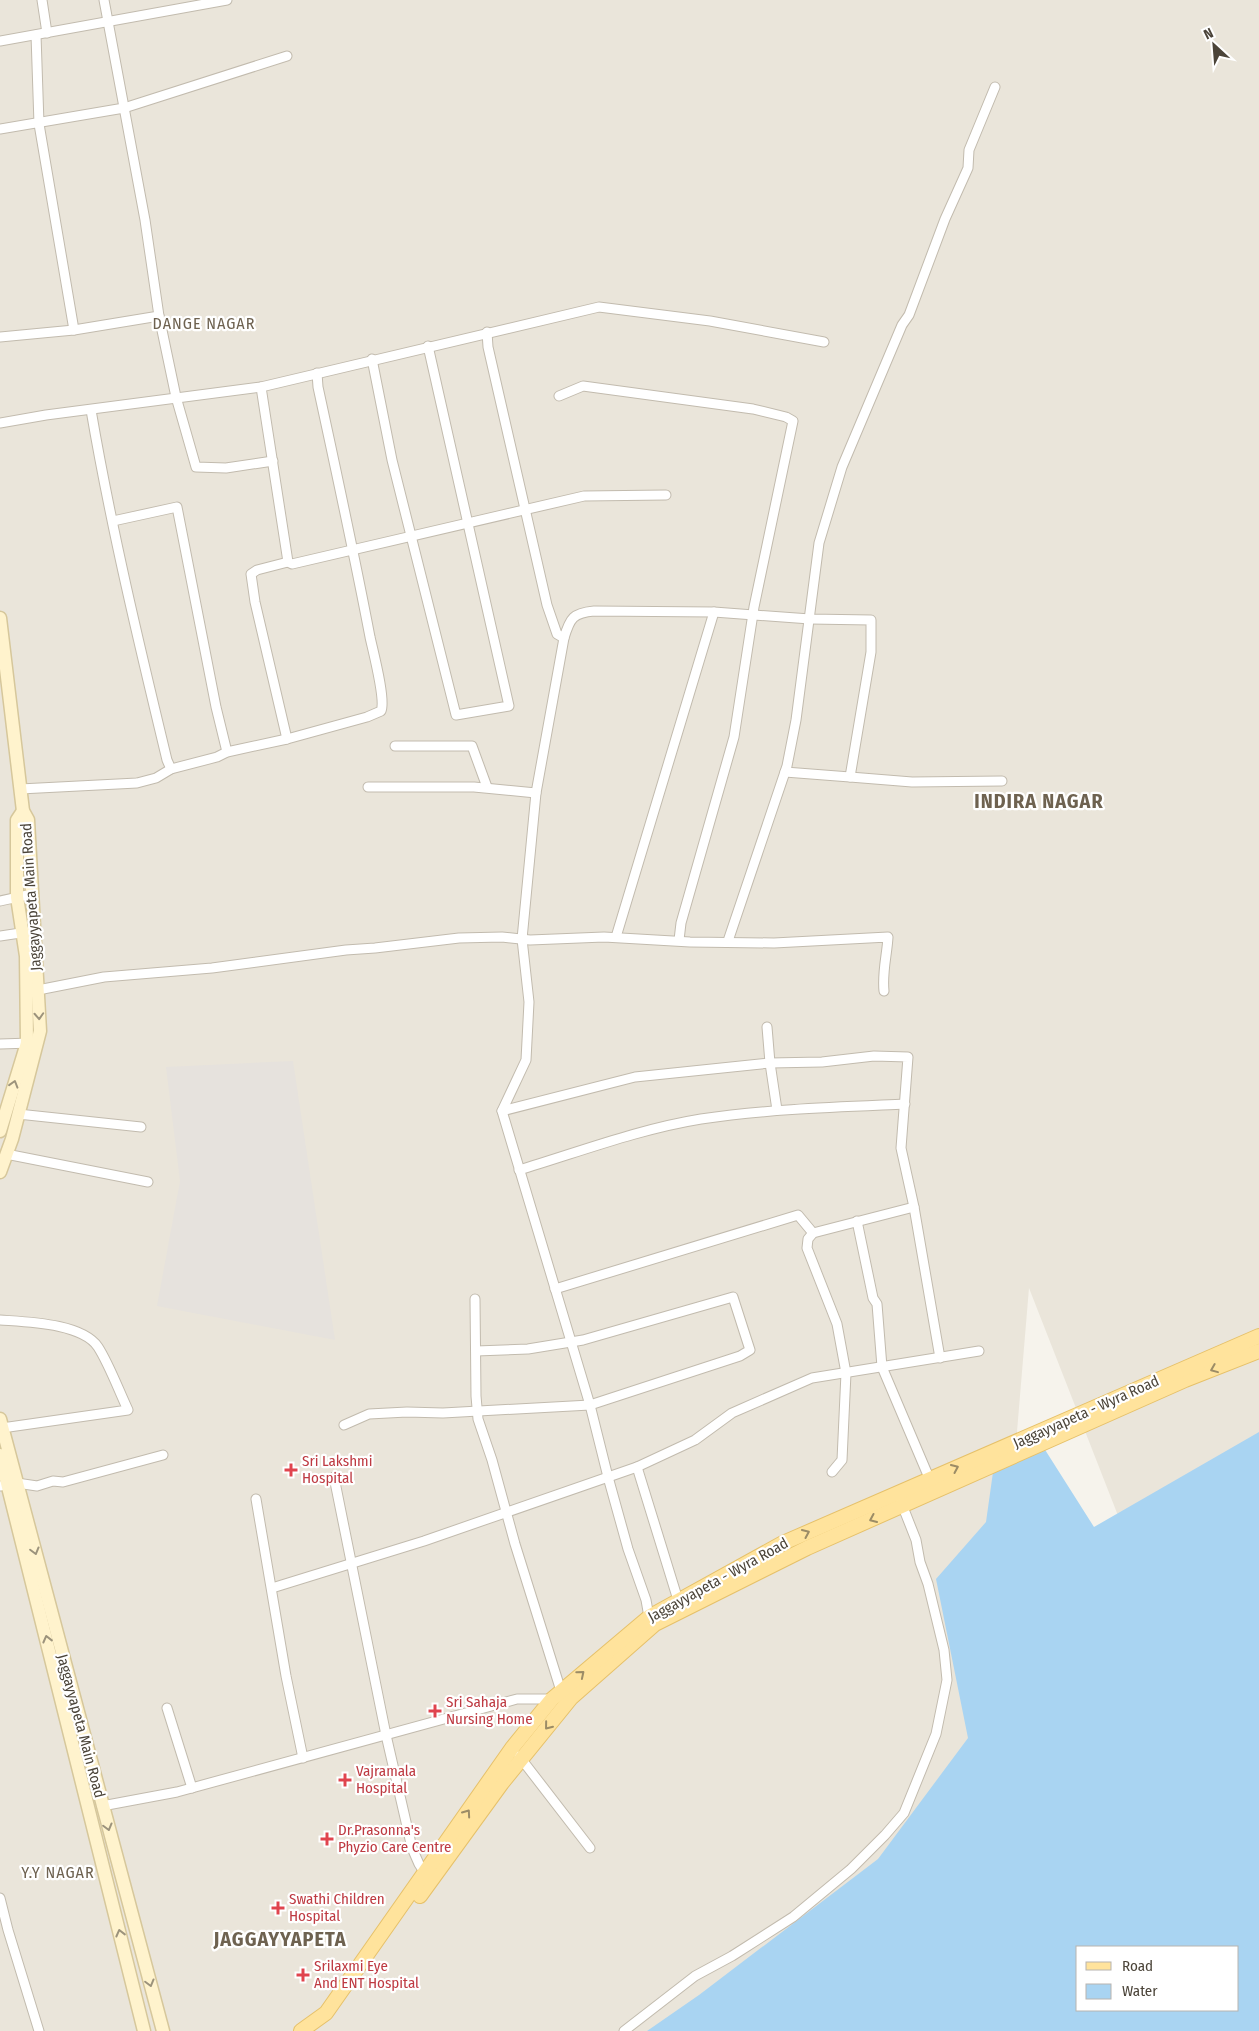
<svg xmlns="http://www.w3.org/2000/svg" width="1259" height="2031" font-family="'Fira Sans Condensed',sans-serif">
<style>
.residential{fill:#eae5da}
.industrial{fill:#e6e2dd}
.water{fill:#a9d4f2;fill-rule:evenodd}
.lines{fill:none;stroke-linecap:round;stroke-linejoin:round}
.minor-casing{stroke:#c2bbae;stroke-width:11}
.secondary-casing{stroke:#d6c79b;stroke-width:15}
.primary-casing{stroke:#e6c16a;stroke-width:16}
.minor{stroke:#fff;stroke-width:9}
.secondary{stroke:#fff3cd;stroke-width:12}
.primary{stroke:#ffe39c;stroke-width:14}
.oneway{stroke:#9c937c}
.oneway2{stroke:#9c8c66}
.health-dot{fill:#e0444e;stroke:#fff;stroke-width:2}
.labels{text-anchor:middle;stroke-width:4.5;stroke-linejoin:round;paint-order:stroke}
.street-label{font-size:15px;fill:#4b4439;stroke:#fff}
.health-label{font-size:15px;fill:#be3a42;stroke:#fff;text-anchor:start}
.neighbourhood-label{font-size:16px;letter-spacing:1px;fill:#6e6250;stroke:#fff}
.district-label{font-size:20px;font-weight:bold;letter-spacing:1px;fill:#6e6250;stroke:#fff}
</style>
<rect width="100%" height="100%" fill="#f6f3ec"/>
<path class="residential" d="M0 0H1259V1554L1126 1536 1029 1288 985 1814 673 2031H0Z"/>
<path class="industrial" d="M293 1061 335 1340 157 1306 180 1181 166 1067Z"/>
<path class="water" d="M1259 1432V2031H647L699 1995 878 1859 968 1738 936 1579 986 1522 994 1465 1042 1445 1094 1527ZM1078 1947H1238V2010H1078Z"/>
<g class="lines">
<defs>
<g id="minor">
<path d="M42 0 47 33"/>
<path d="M104 0 145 220 159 316 176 397 196 467 226 468 273 461"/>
<path d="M36 35 39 124 74 330"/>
<path d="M0 41 227 0"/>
<path d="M0 129 124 108 287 56"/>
<path d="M487 332 488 347 547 605 557 634 564 638 536 793 522 939 529 1002 526 1060 502 1111 590 1405 608 1477 628 1549 646 1600 649 1617"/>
<path d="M0 337 74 330 159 316"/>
<path d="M372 359 392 460 456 715 509 706 428 346"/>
<path d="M261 387 288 562"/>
<path d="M559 396 583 386 753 409 786 417 793 421 754 607 734 737 681 923 679 940"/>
<path d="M91 410C111 527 139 644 167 760L171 769"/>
<path d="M0 423 46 415 261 387 599 307 710 321 824 342"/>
<path d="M113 521 177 507 216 707 227 752"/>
<path d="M564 638C570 618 573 613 594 611L714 612 810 619 871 620V652L850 777 785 772"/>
<path d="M287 739 255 602 251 574 257 570 288 562 292 564 584 496 666 495"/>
<path d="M395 746H472L487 787"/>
<path d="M850 777 912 782 1002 781"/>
<path d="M368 787H474L536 793"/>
<path d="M20 789 137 783 156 778 171 769 217 757 227 752 287 739 367 717 381 711C386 700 373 651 370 637 354 553 336 470 318 387L317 373"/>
<path d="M0 901 32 894"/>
<path d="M0 936 27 932"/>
<path d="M616 937 714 612"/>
<path d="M728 941 787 766 796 720 819 543 842 467 902 325 909 315 945 219 968 168 969 150 995 87"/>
<path d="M38 990 104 977 212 968 346 950 375 948 459 938 502 937 530 940 604 937 690 942 774 943 888 937C887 955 882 972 884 991"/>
<path d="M767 1027 770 1063 777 1110"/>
<path d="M0 1044 31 1043"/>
<path d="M502 1111 635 1077 770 1063 822 1062 874 1056 908 1057 901 1148 914 1207 940 1358"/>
<path d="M18 1114 141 1127"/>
<path d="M6 1154 148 1182"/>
<path d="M519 1170C579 1152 639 1129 701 1119 769 1109 837 1107 905 1104"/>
<path d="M857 1221 873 1298 877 1304 882 1367 930 1480"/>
<path d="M555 1289 798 1215 813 1233"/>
<path d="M475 1299 476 1396 478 1419 492 1460 515 1544 561 1691"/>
<path d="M0 1320C26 1322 82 1323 98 1347 109 1364 119 1391 128 1410L2 1428"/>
<path d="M344 1425 369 1414 407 1412 443 1413 590 1405 740 1356 750 1350 733 1297 583 1340 528 1349 476 1351"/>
<path d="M637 1467 678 1600"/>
<path d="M832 1472 842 1460 846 1373 837 1324 807 1248 808 1239 813 1233 914 1207"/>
<path d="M334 1477 386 1735 412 1848 419 1864 425 1873"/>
<path d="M0 1486 17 1483 37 1486 53 1481 63 1482 163 1455"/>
<path d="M256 1499 286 1676 303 1758"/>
<path d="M272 1588 424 1541 637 1467 695 1440 732 1413 812 1378 979 1351"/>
<path d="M167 1708 192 1788"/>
<path d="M519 1756 590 1848"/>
<path d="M102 1806 177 1792 517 1699H552"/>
<path d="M0 1898 8 1930 39 2031"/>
<path d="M624 2031 695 1976 732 1956 793 1917 851 1869 885 1835 904 1813 936 1734 947 1680 944 1650 928 1584 920 1562 916 1540 901 1502"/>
</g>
<g id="secondary">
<path d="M0 618 23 811 28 820 40 1031 12 1139 0 1172"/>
<path d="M0 1131 27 1043 26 956 17 897V820L23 811"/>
<path d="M0 1419 163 2031"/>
<path d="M0 1455 144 2031"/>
</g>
<g id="primary">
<path d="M420 1896 502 1783 571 1698 655 1624 807 1548 1185 1380 1259 1351"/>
<path d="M301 2031 326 2013 512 1748 552 1699 649 1617 783 1543 1259 1336"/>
</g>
</defs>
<use href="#minor" class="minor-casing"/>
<use href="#secondary" class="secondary-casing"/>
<use href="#primary" class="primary-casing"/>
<use href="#minor" class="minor"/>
<use href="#secondary" class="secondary"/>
<use href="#primary" class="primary"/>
</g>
<defs><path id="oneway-chevron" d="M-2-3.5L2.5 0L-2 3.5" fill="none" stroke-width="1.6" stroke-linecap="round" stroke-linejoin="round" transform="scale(1.25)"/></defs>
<g class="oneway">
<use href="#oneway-chevron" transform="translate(39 1016) rotate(87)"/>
<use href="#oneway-chevron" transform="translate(14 1084) rotate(-73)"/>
<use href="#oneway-chevron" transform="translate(35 1551) rotate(75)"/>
<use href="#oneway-chevron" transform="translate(47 1639) rotate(-104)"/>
<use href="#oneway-chevron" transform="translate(108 1827) rotate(75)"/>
<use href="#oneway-chevron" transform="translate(120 1933) rotate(-104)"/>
<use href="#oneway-chevron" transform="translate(150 1983) rotate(75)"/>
</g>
<g class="oneway2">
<use href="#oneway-chevron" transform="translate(1214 1369) rotate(158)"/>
<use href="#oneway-chevron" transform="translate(955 1468) rotate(-24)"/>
<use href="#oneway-chevron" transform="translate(873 1519) rotate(156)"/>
<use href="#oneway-chevron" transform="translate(806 1533) rotate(-24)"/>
<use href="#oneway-chevron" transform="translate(581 1674) rotate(-40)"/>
<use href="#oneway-chevron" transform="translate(548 1726) rotate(129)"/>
<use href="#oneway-chevron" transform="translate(467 1813) rotate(-55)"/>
</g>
<g class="health-dot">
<path d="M288.5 1462.5h5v5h5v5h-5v5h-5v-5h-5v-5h5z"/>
<path d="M432.5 1703.5h5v5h5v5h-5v5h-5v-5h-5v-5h5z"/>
<path d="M342.5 1772.5h5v5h5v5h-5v5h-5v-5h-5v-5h5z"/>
<path d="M324.5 1831.5h5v5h5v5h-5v5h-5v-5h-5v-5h5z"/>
<path d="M275.5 1900.5h5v5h5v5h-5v5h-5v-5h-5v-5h5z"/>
<path d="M300.5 1967.5h5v5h5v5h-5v5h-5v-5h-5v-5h5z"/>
</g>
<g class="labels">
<g class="street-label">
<text transform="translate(31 897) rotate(-94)" y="5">Jaggayyapeta Main Road</text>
<text transform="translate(1086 1412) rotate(-24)" y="5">Jaggayyapeta - Wyra Road</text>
<text transform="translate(718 1580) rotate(-29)" y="5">Jaggayyapeta - Wyra Road</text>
<text transform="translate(81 1726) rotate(75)" y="5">Jaggayyapeta Main Road</text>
</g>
<g class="health-label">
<text x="302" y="1466">Sri Lakshmi<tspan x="302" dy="17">Hospital</tspan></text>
<text x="446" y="1707">Sri Sahaja<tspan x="446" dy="17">Nursing Home</tspan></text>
<text x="356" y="1776">Vajramala<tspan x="356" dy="17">Hospital</tspan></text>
<text x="338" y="1835">Dr.Prasonna's<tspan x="338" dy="17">Phyzio Care Centre</tspan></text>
<text x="289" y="1904">Swathi Children<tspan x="289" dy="17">Hospital</tspan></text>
<text x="314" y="1971">Srilaxmi Eye<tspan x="314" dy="17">And ENT Hospital</tspan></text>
</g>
<g class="neighbourhood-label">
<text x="204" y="329">DANGE NAGAR</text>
<text x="58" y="1878">Y.Y NAGAR</text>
</g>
<g class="district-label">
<text x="1039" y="808">INDIRA NAGAR</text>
<text x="280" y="1946">JAGGAYYAPETA</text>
</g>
</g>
<rect x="1076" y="1946" width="162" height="65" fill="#ffffff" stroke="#b7b4b0"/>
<rect x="1086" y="1962" width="25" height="8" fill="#ffe39c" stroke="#b7b4b0"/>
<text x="1122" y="1971" font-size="15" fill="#4b4439">Road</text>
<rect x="1086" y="1984" width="25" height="15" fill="#a9d4f2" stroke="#b7b4b0"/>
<text x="1122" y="1996" font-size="15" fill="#4b4439">Water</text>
<g transform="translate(1214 45) rotate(334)" stroke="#ffffff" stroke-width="4" paint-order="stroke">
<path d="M0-4L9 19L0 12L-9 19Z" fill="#4b4439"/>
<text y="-8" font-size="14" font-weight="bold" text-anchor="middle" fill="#4b4439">N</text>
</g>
</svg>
